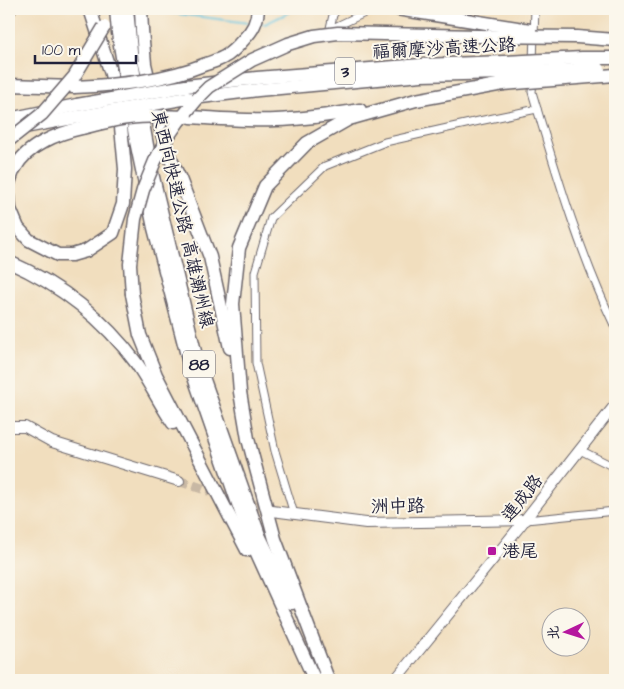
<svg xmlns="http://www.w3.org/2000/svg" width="624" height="689" font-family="'Architects Daughter','LXGW WenKai TC',sans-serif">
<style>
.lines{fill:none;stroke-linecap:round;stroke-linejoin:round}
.stream{stroke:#62c5e0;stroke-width:2}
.secondary-tunnel{stroke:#c8b8a4;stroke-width:10;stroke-dasharray:10 5;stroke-linecap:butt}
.street-casing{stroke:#6a6469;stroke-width:9}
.secondary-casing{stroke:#6a6469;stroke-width:12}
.highway-casing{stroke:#6a6469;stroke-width:15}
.street{stroke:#fff;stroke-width:7}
.secondary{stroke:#fff;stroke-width:10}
.highway{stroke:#fff;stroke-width:12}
.highway-bridge-casing{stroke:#6a6469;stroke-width:15;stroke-linecap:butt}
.highway-bridge{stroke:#fff;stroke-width:12}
.poi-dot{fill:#b5179e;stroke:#fbf7ec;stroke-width:2}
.labels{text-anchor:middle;stroke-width:4;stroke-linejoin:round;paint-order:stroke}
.shield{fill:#fbf7ec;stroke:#636270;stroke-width:1}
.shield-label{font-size:16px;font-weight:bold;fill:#22223b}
.street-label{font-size:18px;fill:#22223b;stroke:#fbf7ec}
.poi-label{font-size:18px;fill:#22223b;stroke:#fbf7ec;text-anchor:start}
</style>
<rect width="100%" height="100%" fill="#fbf7ec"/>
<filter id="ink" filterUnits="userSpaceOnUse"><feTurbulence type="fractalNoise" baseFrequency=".02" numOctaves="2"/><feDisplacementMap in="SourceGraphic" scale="10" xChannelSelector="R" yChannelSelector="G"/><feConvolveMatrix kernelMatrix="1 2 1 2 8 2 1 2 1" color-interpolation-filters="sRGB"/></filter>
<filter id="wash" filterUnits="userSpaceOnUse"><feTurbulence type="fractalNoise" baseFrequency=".0096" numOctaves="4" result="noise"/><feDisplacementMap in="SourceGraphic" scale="20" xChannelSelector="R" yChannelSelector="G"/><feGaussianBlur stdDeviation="1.12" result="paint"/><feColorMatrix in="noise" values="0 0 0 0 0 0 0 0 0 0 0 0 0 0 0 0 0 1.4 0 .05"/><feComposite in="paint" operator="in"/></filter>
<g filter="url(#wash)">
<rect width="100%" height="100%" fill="#f1debe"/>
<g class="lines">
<g class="stream">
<path d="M147 10 249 23"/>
<path d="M261 24H265L296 9"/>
</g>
</g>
</g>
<g filter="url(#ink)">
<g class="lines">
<path class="secondary-tunnel" d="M179 481 272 511"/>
<defs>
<g id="street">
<path d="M337 9 333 15 330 28 337 26 373 9"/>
<path d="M533 61 535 9"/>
<path d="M533 80 532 92C556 172 579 252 615 327"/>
<path d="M580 450 610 465 615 466"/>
<path d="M294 514 275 451 256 363 255 272 271 218 325 166 385 142 479 121 537 109"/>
<path d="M526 520 615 511"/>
</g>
<g id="secondary">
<path d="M9 427H25L52 442 179 481"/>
<path d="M272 511 366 523 526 520"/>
<path d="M395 680 520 526 615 405"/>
</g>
<g id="highway">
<path d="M116 9 118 33 136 141 154 228 189 363 250 538 311 672 315 680"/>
<path d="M127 9 132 62 152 173 197 360 259 535 292 603"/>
<path d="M141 9 142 30 145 64 159 123 167 151 180 179 210 257 230 348"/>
<path d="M9 10 10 9"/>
<path d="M9 85 74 87"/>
<path d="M186 86 257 78 421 65 505 62"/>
<path d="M193 98 258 90 421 75 504 73"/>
<path d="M191 117C219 119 247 121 276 120 304 119 332 115 360 110"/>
<path d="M9 119 77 105"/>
<path d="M9 130 78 117"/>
<path d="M9 183C11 178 12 172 15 168 27 145 59 133 82 128"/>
<path d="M9 197 10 209 18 228 29 240 58 255H72L86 251 113 233 123 204 125 169 121 127 111 74 90 9"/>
<path d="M9 262C59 284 104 319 137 364 150 383 160 404 173 423"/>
<path d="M132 294 140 335 156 375 247 550"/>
<path d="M328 679 275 539 248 439 240 392 233 304 239 248 265 186 307 143 349 119 416 100 503 84"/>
</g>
</defs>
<use href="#street" class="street-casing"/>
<use href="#secondary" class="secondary-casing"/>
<use href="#highway" class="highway-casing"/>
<use href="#street" class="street"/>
<use href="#secondary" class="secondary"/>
<use href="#highway" class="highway"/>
<defs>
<g id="highway-bridge">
<path d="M397 9 530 30"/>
<path d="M505 62 582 58H615"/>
<path d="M504 73 599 69"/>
<path d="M503 84 615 75"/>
<path d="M74 87C119 85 164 81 206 64 212 62 219 60 224 57 232 53 238 46 244 39 253 30 257 22 258 9"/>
<path d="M77 105 186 86"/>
<path d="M78 117 188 98"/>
<path d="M82 128C97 124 112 120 128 118 147 115 167 116 186 117"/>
<path d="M9 140 42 114 74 77 104 27"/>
<path d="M132 294 130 264 135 219 143 190 155 161 169 135 178 122 198 98 209 87 252 60 288 44 314 36 338 33 479 36 577 37 615 40"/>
</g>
</defs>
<use href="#highway-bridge" class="highway-bridge-casing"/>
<use href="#highway-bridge" class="highway-bridge"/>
</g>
</g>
<rect class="poi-dot" x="487" y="546" width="10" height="10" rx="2.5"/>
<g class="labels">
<g class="shield">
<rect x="335" y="57.5" width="20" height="27" rx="4"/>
<rect x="183" y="350.5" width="32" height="27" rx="4"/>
</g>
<g class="shield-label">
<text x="345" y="77">3</text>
<text x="199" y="370">88</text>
</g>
<g class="street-label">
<text transform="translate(444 48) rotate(-3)" y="6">福爾摩沙高速公路</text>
<text transform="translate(183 219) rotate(77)" y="6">東西向快速公路 高雄潮州線</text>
<text transform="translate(522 498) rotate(-52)" y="6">連成路</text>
<text transform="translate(398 506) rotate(-1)" y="6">洲中路</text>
</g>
<g class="poi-label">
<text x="502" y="557">港尾</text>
</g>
</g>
<rect width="624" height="689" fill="none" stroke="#fbf7ec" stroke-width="30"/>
<g transform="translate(566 632) rotate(266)"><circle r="24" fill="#fbf7ec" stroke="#a4a2a5"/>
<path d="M0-4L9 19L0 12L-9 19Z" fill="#b5179e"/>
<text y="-8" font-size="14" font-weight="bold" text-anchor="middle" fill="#22223b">北</text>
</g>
<path d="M35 55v8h101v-8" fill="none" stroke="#22223b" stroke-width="2.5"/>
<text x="42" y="55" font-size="15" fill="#22223b" stroke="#fbf7ec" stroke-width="4" paint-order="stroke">100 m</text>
</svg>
